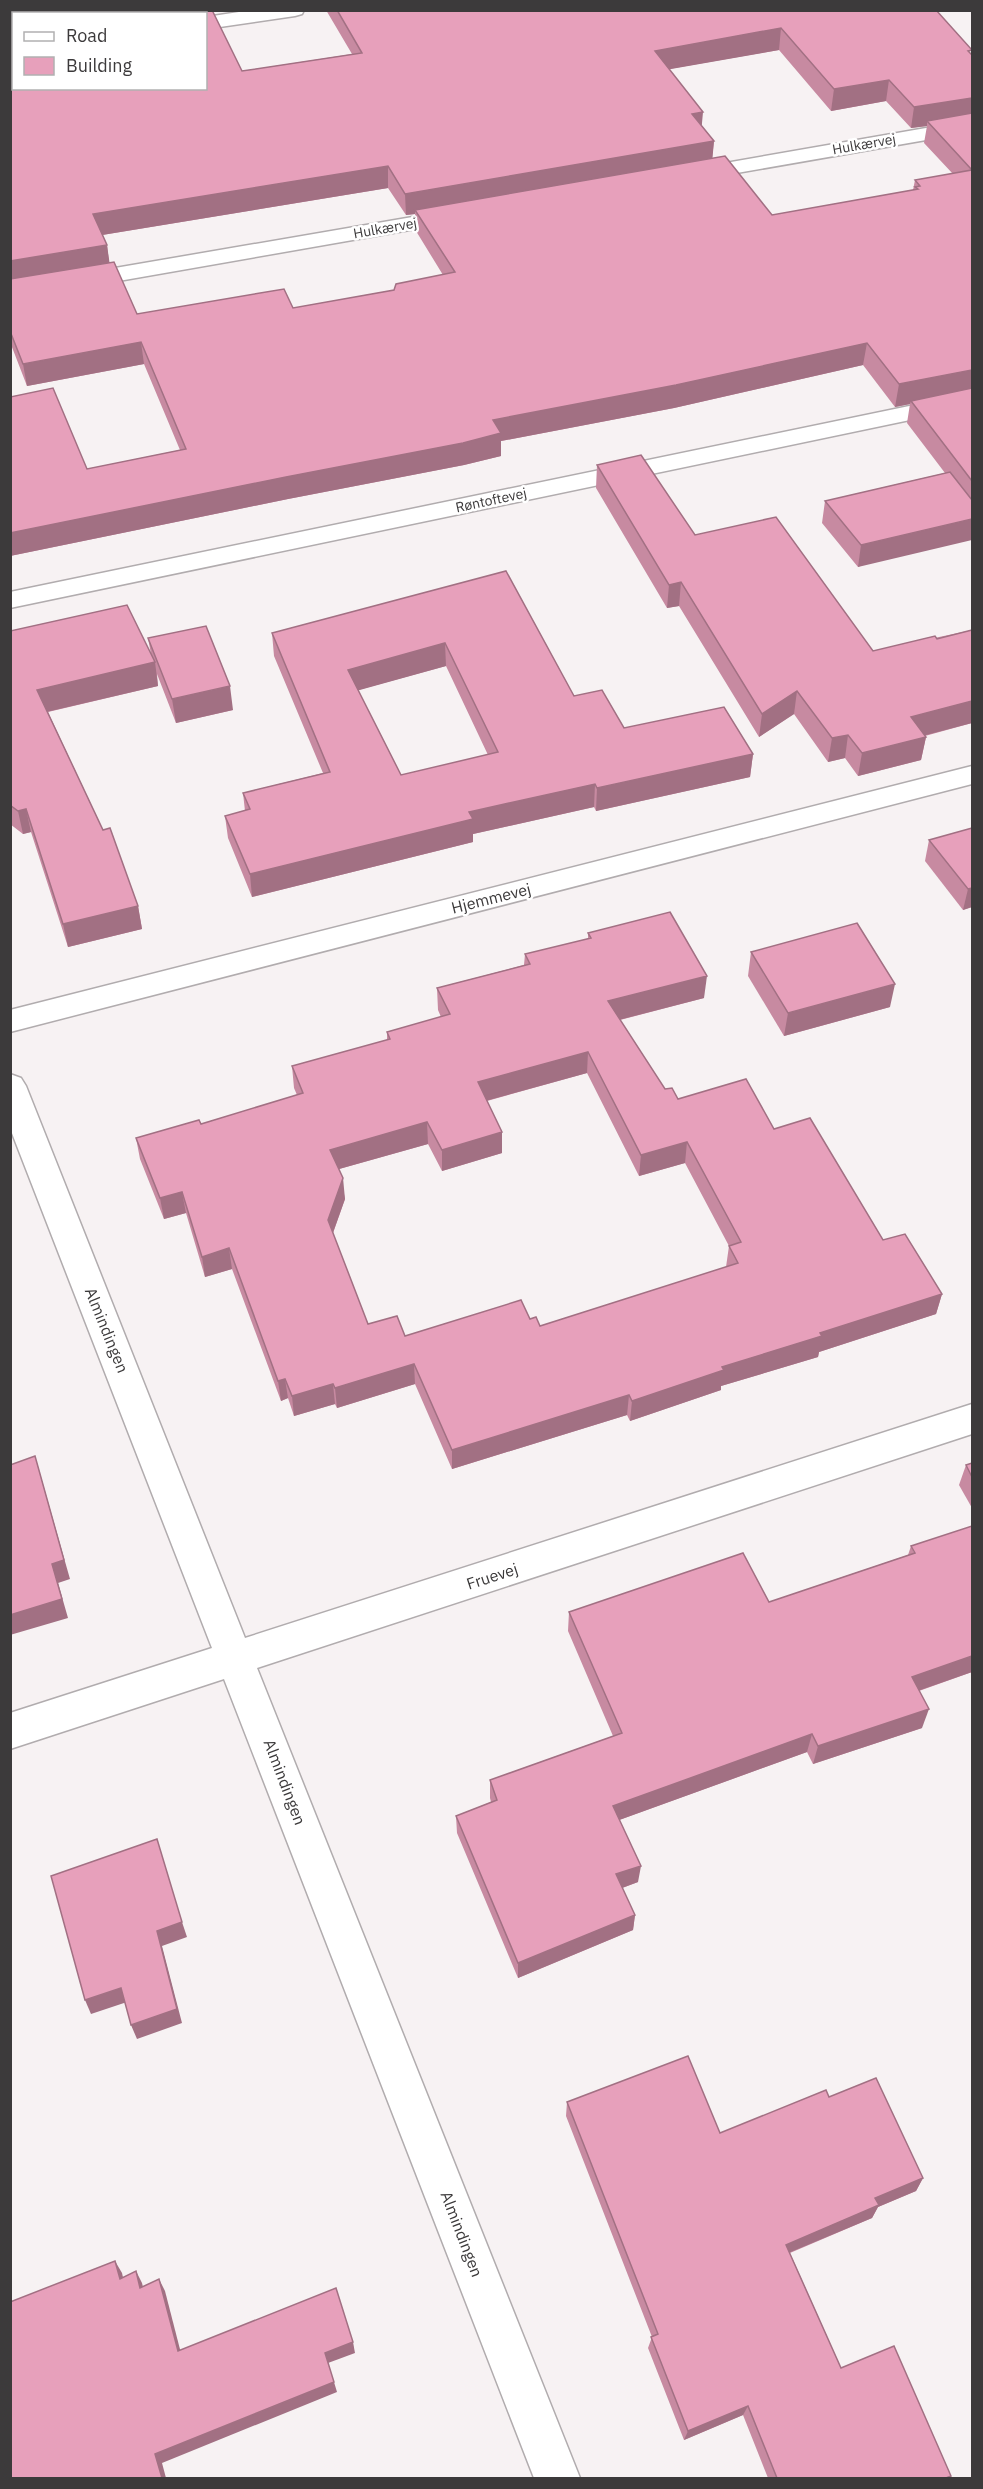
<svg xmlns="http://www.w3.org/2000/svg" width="983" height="2489" font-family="'IBM Plex Sans',sans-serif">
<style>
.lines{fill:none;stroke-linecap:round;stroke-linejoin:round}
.minor-casing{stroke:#b1acae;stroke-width:3}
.tertiary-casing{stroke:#b1acae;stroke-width:3}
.minor{fill:#fff;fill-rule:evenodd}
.tertiary{fill:#fff;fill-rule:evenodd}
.wall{fill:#c78aa1;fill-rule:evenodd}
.shaded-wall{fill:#a27083}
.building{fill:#e7a0bb;stroke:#a27083;stroke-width:1.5;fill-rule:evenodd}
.labels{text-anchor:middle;stroke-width:5;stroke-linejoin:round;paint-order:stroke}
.far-street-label{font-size:14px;fill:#3c3a3b;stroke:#fff}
.street-label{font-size:16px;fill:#3c3a3b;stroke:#fff}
</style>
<rect width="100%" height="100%" fill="#f7f2f3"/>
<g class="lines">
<defs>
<g id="minor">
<path d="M972 120V132L691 181 684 179 680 175 684 171 691 169Z"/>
<path d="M459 209 467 210 470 215 467 220 10 300V286Z"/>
<path d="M972 393V407L10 608V592Z"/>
<path d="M972 766V784L10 1032V1010Z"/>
<path d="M10 1074 21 1078 26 1086 245 1638 972 1404V1434L257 1668 580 2478H534L224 1679 10 1749V1713L212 1648 10 1128Z"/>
</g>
<path id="tertiary" d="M252 10H304L302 14 295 16 206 29V17Z"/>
</defs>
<use href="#minor" class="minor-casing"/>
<use href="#tertiary" class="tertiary-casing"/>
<use href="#minor" class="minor"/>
<use href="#tertiary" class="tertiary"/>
</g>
<g class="wall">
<path d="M10 10 242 71 352 54 326 10H936L972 55V519L858 567 822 523 825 501 945 473 907 423 910 404 895 407 863 365 674 408 501 441V456L464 465 288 499 10 556V397L87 469 180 450 144 364 27 386 10 342ZM779 50 831 111 886 101 911 128 927 126 924 143 953 174 915 180 913 190 772 215 712 158 714 141 702 126 669 69ZM388 188 406 215 415 214 416 231 443 275 394 290 293 308 137 314 109 262 107 245 102 235Z"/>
<path d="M597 465 695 535 873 651 972 630V723L925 736 926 737 921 760 858 776 845 758 828 762 794 714 759 737 679 606 667 608 596 488Z"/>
<path d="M506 571 574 696 624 728 753 754 750 777 596 811 594 807 473 834V842L252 897 228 838 225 816 245 811 243 793 323 773 274 656 272 633ZM446 666 488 755 401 775 358 690Z"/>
<path d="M10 631 151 654 148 638 233 710 176 723 157 674 158 686 48 712 138 906 142 929 68 947 31 832 23 834 10 824Z"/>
<path d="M972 828V907L963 910 925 861 929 840Z"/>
<path d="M588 933 704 998 620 1020 665 1089 678 1099 774 1129 883 1240 942 1294 936 1314 819 1352 818 1357 721 1386V1390L630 1421 627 1415 452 1469 415 1384 337 1408 335 1404 294 1416 288 1398 281 1401 232 1269 205 1277 186 1213 164 1219 140 1159 136 1138 201 1124 297 1095 294 1088 292 1066 387 1040V1032L441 1017 438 1010 437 988 524 965 525 954 588 939ZM587 1073 639 1176 685 1163 729 1246 726 1267 540 1326 530 1319 405 1336 368 1324 333 1233 345 1199 339 1169 428 1144 442 1171 502 1153 487 1101Z"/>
<path d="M751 952 890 1007 784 1036 748 976Z"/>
<path d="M972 1463V1508L959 1485 966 1465Z"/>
<path d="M911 1546 972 1672 919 1691 922 1728 813 1764 807 1752 619 1820 638 1882 622 1888 635 1915 633 1930 518 1978 457 1833 456 1816 491 1802 490 1798V1780L613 1736 568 1631 569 1612 769 1602 908 1555Z"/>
<path d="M829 2097 923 2178 916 2191 878 2207 872 2218 790 2253 841 2368 949 2478H768L743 2415 684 2440 648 2348 652 2337 566 2116 567 2102 720 2133Z"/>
</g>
<g class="shaded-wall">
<path d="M10 21H12L14 31 10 43Z"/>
<path d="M781 28 779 50 654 72 655 51Z"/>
<path d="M889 80 886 101 831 111 834 89Z"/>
<path d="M972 98V118L927 121V126L911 128 914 107Z"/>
<path d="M703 112 701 134 692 114Z"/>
<path d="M714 141 712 163 415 210V214L406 215 405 194Z"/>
<path d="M388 166V188L96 236 93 214Z"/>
<path d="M107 245 110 266 10 284V261Z"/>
<path d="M141 342 144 364 27 386 23 364Z"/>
<path d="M867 343 863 365 674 408 501 441V456L464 465 288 499 10 556V533L493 420Z"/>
<path d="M972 370V391L911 401 910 404 895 407 899 384Z"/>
<path d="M972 519V540L858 567 861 545Z"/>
<path d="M681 582 679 606 667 608 669 585Z"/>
<path d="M445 643 446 666 349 693 348 670Z"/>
<path d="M155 662 158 686 42 713 37 690Z"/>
<path d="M230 686 233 710 176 723 172 699Z"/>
<path d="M797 691 794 714 759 737 762 714Z"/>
<path d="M972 701V723L907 740 911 717Z"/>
<path d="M848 735 845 758 828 762 832 738Z"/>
<path d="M926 737 921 760 858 776 862 753Z"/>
<path d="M753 754 750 777 596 811 597 788Z"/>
<path d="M595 784 594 807 473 834V842L252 897 250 874 469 812Z"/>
<path d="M26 809 31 832 23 834 18 811Z"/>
<path d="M972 888V907L963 910 968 889Z"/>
<path d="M138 906 142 929 68 947 63 924Z"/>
<path d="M707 976 704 998 607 1023 608 1001Z"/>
<path d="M895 984 890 1007 784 1036 788 1013Z"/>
<path d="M588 1052 587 1073 478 1103V1082Z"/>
<path d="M427 1122 428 1144 332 1171 330 1150Z"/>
<path d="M502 1132V1153L442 1171V1150Z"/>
<path d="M687 1142 685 1163 639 1176 641 1155Z"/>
<path d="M343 1178 345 1199 330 1241 328 1220Z"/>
<path d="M182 1192 186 1213 164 1219 160 1198Z"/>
<path d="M229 1248 232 1269 205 1277 202 1257Z"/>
<path d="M942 1294 936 1314 819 1352 818 1357 721 1386V1390L630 1421 632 1401 722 1367 820 1333Z"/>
<path d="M414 1364 415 1384 337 1408 335 1388Z"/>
<path d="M285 1379 288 1398 281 1401 278 1381Z"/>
<path d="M333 1384 335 1404 294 1416 292 1396Z"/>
<path d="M629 1395 627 1415 452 1469V1450Z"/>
<path d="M35 1456 70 1579 58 1583 68 1618 10 1635V1615L52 1564Z"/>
<path d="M972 1656V1672L906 1695 912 1677Z"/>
<path d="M929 1709 922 1728 813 1764 818 1746Z"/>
<path d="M812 1734 807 1752 611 1823 613 1806Z"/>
<path d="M641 1866 638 1882 614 1891 616 1874Z"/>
<path d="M635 1915 633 1930 518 1978V1963Z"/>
<path d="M182 1922 187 1937 162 1946 182 2023 137 2039 131 2025 157 1931Z"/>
<path d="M121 1988 127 2002 91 2014 85 2000Z"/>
<path d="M923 2178 916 2191 878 2207 872 2218 781 2256 786 2245 875 2198Z"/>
<path d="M115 2261 122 2273 126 2290 120 2279Z"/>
<path d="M136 2271 142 2283 146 2299 140 2288Z"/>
<path d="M159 2279 165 2291 183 2361 178 2351Z"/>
<path d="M353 2342 355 2353 328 2363 325 2353Z"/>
<path d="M334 2382 337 2392 162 2463 166 2478H160L155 2454Z"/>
<path d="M748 2406 743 2415 684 2440 688 2431Z"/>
</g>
<g class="building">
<path d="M10 10H212L242 71 362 53 337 10H936L972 50 968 51 972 55V98L914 107 889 80 834 89 781 28 655 51 703 112 692 114 714 141 405 194 388 166 93 214 107 245 10 261V37L12 36ZM14 14H206V88H14Z"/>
<path d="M972 113V170L927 121Z"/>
<path d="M725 156 772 215 918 189 915 187 920 186 915 180 972 170V370L899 384 867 343 676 385 493 420 501 433 463 443 286 477 10 533V397L53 388 87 469 186 449 141 342 23 364 10 331V279L114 262 137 314 284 289 293 308 394 290 396 284 455 272 415 210Z"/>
<path d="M972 388V481L911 401Z"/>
<path d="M641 455 695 535 776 517 873 651 935 636 937 639 972 630V701L911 717 926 737 862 753 848 735 832 738 797 691 762 714 681 582 669 585 597 465Z"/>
<path d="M950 472 972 500V519L861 545 825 501Z"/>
<path d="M506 571 574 696 602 690 624 728 724 707 753 754 597 788 595 784 469 812 473 819 250 874 225 816 250 809 243 793 330 772 272 633ZM445 643 498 752 401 775 348 670Z"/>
<path d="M127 605 155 662 37 690 103 830 110 828 138 906 63 924 26 809 18 811 10 805V631Z"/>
<path d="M206 626 230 686 172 699 148 638Z"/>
<path d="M972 828V888L968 889 929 840Z"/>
<path d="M670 912 707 976 608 1001 665 1089 672 1088 678 1099 746 1079 774 1129 810 1118 883 1240 905 1234 942 1294 820 1333 822 1336 722 1367 724 1370 632 1401 629 1395 452 1450 414 1364 335 1388 333 1384 292 1396 285 1379 278 1381 229 1248 202 1257 182 1192 160 1198 136 1138 199 1120 201 1124 303 1093 292 1066 390 1039 387 1032 450 1014 437 988 530 964 525 954 591 938 588 933ZM588 1052 641 1155 687 1142 741 1242 729 1246 738 1263 540 1326 536 1317 530 1319 521 1300 405 1336 397 1316 368 1324 328 1220 343 1178 330 1150 427 1122 442 1150 502 1132 478 1082Z"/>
<path d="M857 923 895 984 788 1013 751 952Z"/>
<path d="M35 1456 64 1560 52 1564 62 1599 10 1615V1465Z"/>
<path d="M972 1463V1477L966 1465Z"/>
<path d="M972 1526V1656L912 1677 929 1709 818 1746 812 1734 613 1806 641 1866 616 1874 635 1915 518 1963 456 1816 497 1800 490 1780 622 1733 569 1612 743 1553 769 1602 915 1553 911 1546Z"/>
<path d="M157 1839 182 1922 157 1931 177 2009 131 2025 121 1988 85 2000 51 1876Z"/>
<path d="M688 2056 720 2133 826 2090 829 2097 876 2078 923 2178 875 2198 879 2205 786 2245 841 2368 894 2346 951 2476 946 2478H777L748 2406 688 2431 651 2337 658 2334 567 2102Z"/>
<path d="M115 2261 120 2279 136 2271 140 2288 159 2279 178 2351 336 2288 353 2342 325 2353 334 2382 155 2454 162 2478H10V2302Z"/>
</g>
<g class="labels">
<g class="far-street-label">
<text transform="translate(864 144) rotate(-10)" y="5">Hulkærvej</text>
<text transform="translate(385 228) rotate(-10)" y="5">Hulkærvej</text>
<text transform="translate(491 500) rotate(-12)" y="5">Røntoftevej</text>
</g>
<g class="street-label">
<text transform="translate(491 898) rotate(-14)" y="6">Hjemmevej</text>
<text transform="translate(107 1330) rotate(68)" y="6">Almindingen</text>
<text transform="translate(492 1576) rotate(-18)" y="6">Fruevej</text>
<text transform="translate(285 1782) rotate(69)" y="6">Almindingen</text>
<text transform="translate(462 2234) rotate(69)" y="6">Almindingen</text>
</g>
</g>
<rect width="983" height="2489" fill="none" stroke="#3c3a3b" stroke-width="24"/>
<rect x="12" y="12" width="195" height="78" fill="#ffffff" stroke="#b1b0b1" stroke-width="1.5"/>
<rect x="24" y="32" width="30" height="9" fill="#ffffff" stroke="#b1b0b1" stroke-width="1.5"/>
<text x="66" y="42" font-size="18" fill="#3c3a3b">Road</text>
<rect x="24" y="57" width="30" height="18" fill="#e7a0bb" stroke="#b1b0b1" stroke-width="1.5"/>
<text x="66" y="72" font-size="18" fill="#3c3a3b">Building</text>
</svg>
